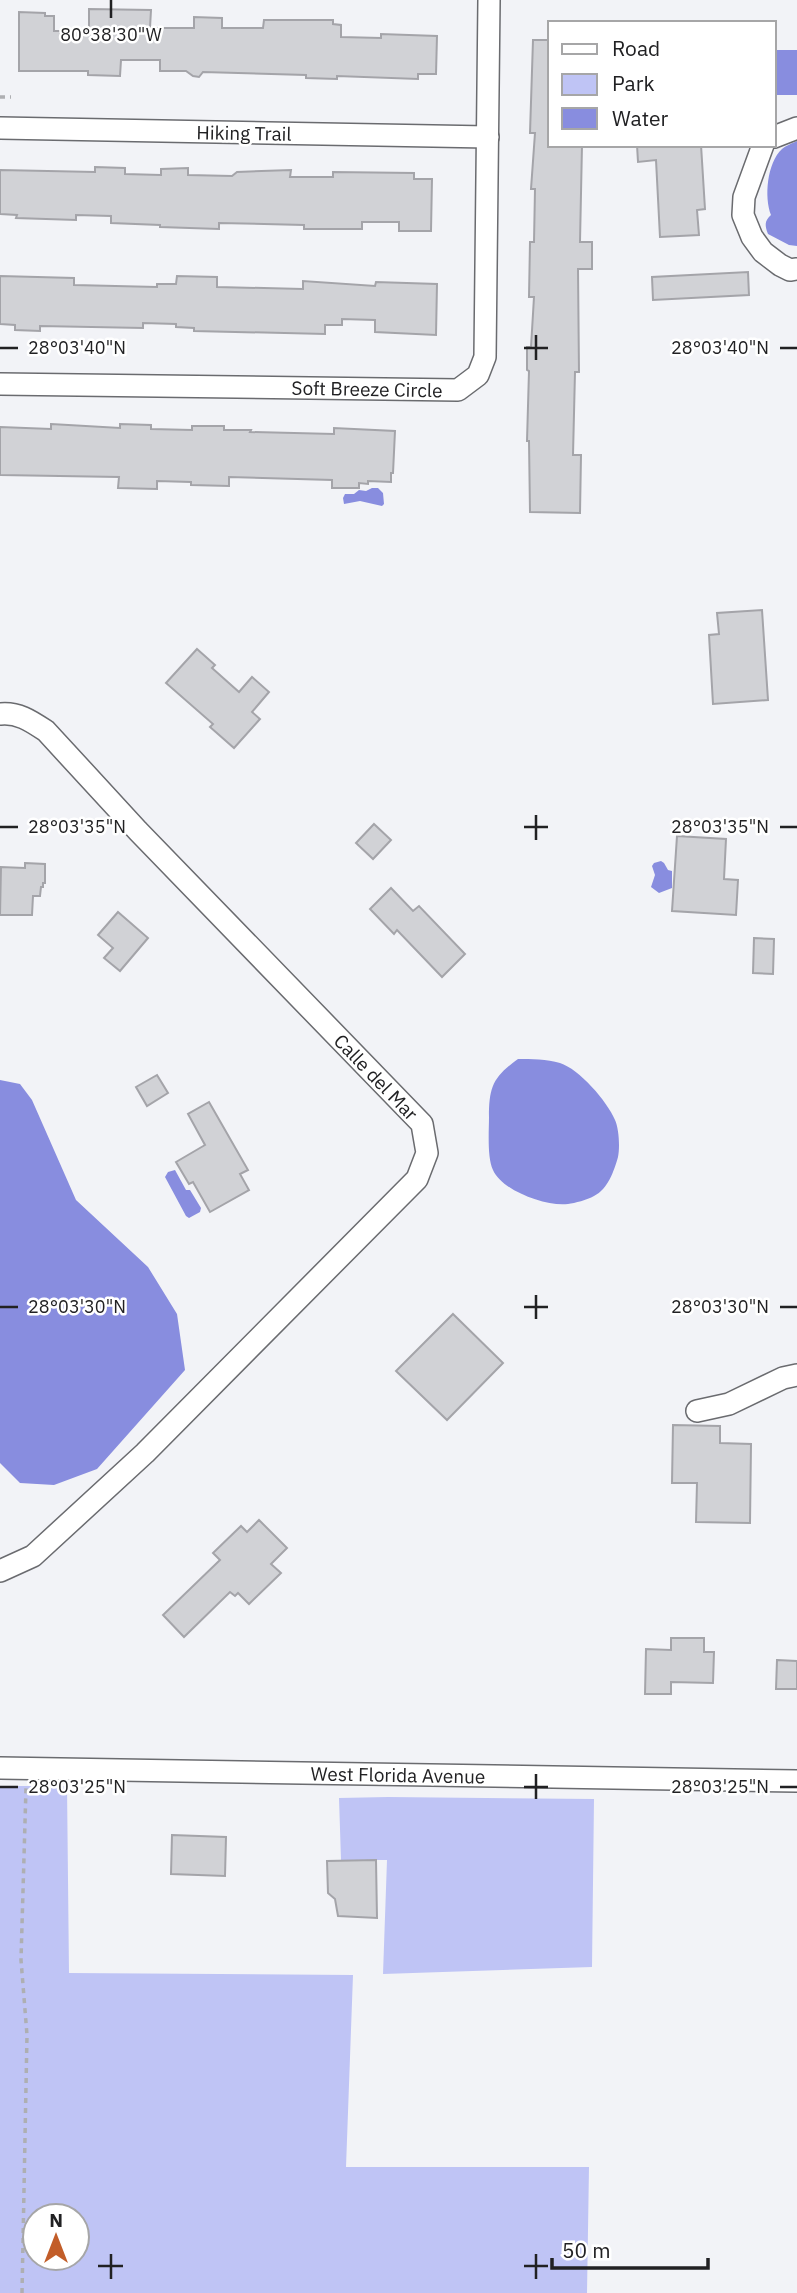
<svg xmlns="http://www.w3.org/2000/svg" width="797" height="2293" font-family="'IBM Plex Sans',sans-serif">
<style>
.green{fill:#bfc4f5;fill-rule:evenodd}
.water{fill:#888ddf}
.building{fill:#d1d2d6;stroke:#a4a4a9;stroke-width:2}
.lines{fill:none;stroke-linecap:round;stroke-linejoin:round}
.minor-casing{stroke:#6a6b6f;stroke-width:24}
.path{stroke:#aeafb2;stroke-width:3.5;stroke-dasharray:5 5;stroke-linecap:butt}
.minor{stroke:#fff;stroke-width:21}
.ticks{fill:none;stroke:#212123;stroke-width:2.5}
.labels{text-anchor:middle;stroke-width:5;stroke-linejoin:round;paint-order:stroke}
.street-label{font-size:19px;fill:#212123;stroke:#fff}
.ticks-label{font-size:18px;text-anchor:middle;fill:#212123;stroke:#fff;stroke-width:5;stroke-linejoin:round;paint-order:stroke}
</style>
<rect width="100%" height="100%" fill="#f2f3f7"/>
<g class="green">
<path d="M0 1786H67L69 1973 353 1975 346 2167H589L587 2293H0ZM77 2216V2258H35V2216Z"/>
<path d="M388 1797 594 1799 592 1967 383 1974 387 1860H341L339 1798Z"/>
</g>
<g class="water">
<rect x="774" y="50" width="23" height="45"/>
<path d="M797 141V246L789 245 768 234C765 226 764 221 771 215 764 197 767 163 782 149 785 146 793 143 797 141Z"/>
<path d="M372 488H378L383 493 384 504 382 506 360 501 344 504 343 498 345 494H354L359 490 366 491Z"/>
<path d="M661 861 664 863 668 870 672 871V888L659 893 651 887 655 875 652 866 654 863Z"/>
<path d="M518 1059C531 1059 547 1059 560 1063 579 1069 607 1101 615 1120 619 1128 620 1148 618 1157 614 1171 608 1189 594 1196 587 1200 575 1203 568 1204 547 1207 502 1191 493 1170 487 1157 489 1132 489 1117 489 1087 493 1077 518 1059Z"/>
<path d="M0 1080 20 1084 32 1100 76 1200 148 1267 177 1314 185 1370 97 1469 54 1485 20 1483 0 1463Z"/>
<path d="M175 1170 186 1190H190L201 1208 200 1212 189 1218 186 1216 165 1177 168 1172Z"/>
</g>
<g class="building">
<path d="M89 9 151 10 150 28H194V17L222 18V28H263L264 20H333V24L341 25V37L381 38V34L437 36 436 74H418V79L337 76V79L306 78V75L203 72 199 77 193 76 186 71H160V60H121L120 76 88 75V71H19V12L45 13V16H54V31H89Z"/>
<path d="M533 40H550V145H582L580 242H592V269H578L579 372H575L573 455H581L580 513 530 512 529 441H527L529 371 527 370V347H531L534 297H529L530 242H534L535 189H531L535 133H530Z"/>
<path d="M637 145H701L705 209 697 210 699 235 660 237 656 160 638 162Z"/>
<path d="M95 167 125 168V174L161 175V169L188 168V175L232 176 237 172 291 170 290 177H333V172L414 173V179H432L431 231H399V222H362V229H304V225L219 223V229L160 227V225L111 223V216L76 215V220L16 218 17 215 0 214V170L95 172Z"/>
<path d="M748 272 749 295 653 300 652 277Z"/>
<path d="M0 276 74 278V285L157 287V284H176L177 276 217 277V287L303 289V281L375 286 376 282 437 284 436 335 375 332V320L342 319V325H325V334L194 331V328L176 327V324L143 323V328L40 326V331L15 330V325L0 324Z"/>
<path d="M51 424 120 428V424L151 425V429L192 430V426H224V430H251L250 432 334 434V428L395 431 393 473H391V482L368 481V484L359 483V488H332V480L229 477V486L191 485V482L157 481V489L118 488 119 477 0 475V427L51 429Z"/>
<path d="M762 610 768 700 713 704 709 635 719 634 717 613Z"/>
<path d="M197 649 215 665 212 668 239 692 252 677 269 692 252 712 260 719 234 748 210 727 213 724 166 683Z"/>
<path d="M374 824 391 840 373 859 356 843Z"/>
<path d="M677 836 726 839 724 879 738 880 736 915 672 911Z"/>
<path d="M25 863 45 864V883H43V887H41L40 896H33L32 915H0L1 867 25 868Z"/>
<path d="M391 888 413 911 419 906 465 954 442 977 397 930 394 934 370 909Z"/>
<path d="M118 912 148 938 120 971 104 958 113 948 98 935Z"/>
<path d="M754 938 774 939 773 974 753 973Z"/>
<path d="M157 1075 168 1093 147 1106 136 1087Z"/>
<path d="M209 1102 248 1170 240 1174 249 1190 210 1212 193 1182 189 1184 176 1162 205 1145 188 1114Z"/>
<path d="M453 1314 503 1363 447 1420 396 1371Z"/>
<path d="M673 1425 720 1426V1443L751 1444 750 1523 696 1522 697 1483H672Z"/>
<path d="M259 1520 287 1548 271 1564 281 1573 249 1604 238 1593 235 1596 230 1592 184 1637 163 1615 220 1560 213 1553 241 1526 247 1532Z"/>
<path d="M671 1638H704V1652H714L713 1683 671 1682V1694H645L646 1649 671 1650Z"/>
<path d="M777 1660 797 1661V1689H776Z"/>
<path d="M172 1835 226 1837 225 1876 171 1874Z"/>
<path d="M376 1860 377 1918 338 1916 335 1899 328 1893 327 1861Z"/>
</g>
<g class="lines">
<defs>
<g id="minor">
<path d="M0 128 488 137"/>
<path d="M774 137 797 128"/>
<path d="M763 145 744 197 743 215 752 237 763 252 780 265 790 270 797 269"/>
<path d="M0 384 458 390 478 375 485 357 489 0"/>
<path d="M0 714C18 712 31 721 46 731L138 831 422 1124 427 1153 417 1179 145 1453 33 1556 0 1571"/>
<path d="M697 1411 729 1404 783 1378 797 1375"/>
<path d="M0 1768 797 1781"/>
</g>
</defs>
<use href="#minor" class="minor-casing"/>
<g class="path">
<path d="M0 97H11"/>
<path d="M22 2293 27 2035 21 1960 26 1788"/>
</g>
<use href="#minor" class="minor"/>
</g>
<path class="ticks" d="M111 0V18M536 335V360M0 348H18M524 348H548M780 348H797M536 815V840M0 827H18M524 827H548M780 827H797M536 1295V1319M0 1307H18M524 1307H548M780 1307H797M536 1774V1799M0 1787H18M524 1787H548M780 1787H797M111 2254V2279M536 2254V2279M98 2266H123M524 2266H548"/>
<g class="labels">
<g class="street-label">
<text transform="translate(244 133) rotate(1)" y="7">Hiking Trail</text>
<text transform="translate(367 389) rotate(1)" y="7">Soft Breeze Circle</text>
<text transform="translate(376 1077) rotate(46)" y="7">Calle del Mar</text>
<text transform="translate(398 1775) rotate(1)" y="7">West Florida Avenue</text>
</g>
</g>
<g class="ticks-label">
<text x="111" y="41">80°38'30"W</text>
<text x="77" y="354">28°03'40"N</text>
<text x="720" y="354">28°03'40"N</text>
<text x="77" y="833">28°03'35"N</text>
<text x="720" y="833">28°03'35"N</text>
<text x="77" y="1313">28°03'30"N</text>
<text x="720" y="1313">28°03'30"N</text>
<text x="77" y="1793">28°03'25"N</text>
<text x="720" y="1793">28°03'25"N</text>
</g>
<rect x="548" y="21" width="228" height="126" fill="#ffffff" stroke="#a6a6a7" stroke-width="2"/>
<rect x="562" y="44" width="35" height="10" fill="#ffffff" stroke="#a6a6a7" stroke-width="2"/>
<text x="612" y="56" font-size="21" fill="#212123">Road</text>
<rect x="562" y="74" width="35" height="21" fill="#bfc4f5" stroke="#a6a6a7" stroke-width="2"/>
<text x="612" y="91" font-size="21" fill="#212123">Park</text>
<rect x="562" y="108" width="35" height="21" fill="#888ddf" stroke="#a6a6a7" stroke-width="2"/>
<text x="612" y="126" font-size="21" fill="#212123">Water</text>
<g transform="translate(56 2237)"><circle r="33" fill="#ffffff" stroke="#a6a6a7" stroke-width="2"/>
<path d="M0-5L12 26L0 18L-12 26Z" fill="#c25d29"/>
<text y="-10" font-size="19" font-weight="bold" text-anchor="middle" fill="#212123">N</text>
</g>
<path d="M552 2258v10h156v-10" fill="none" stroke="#212123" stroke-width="3.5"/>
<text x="562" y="2258" font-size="21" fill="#212123" stroke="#ffffff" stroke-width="5" paint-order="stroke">50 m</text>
</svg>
